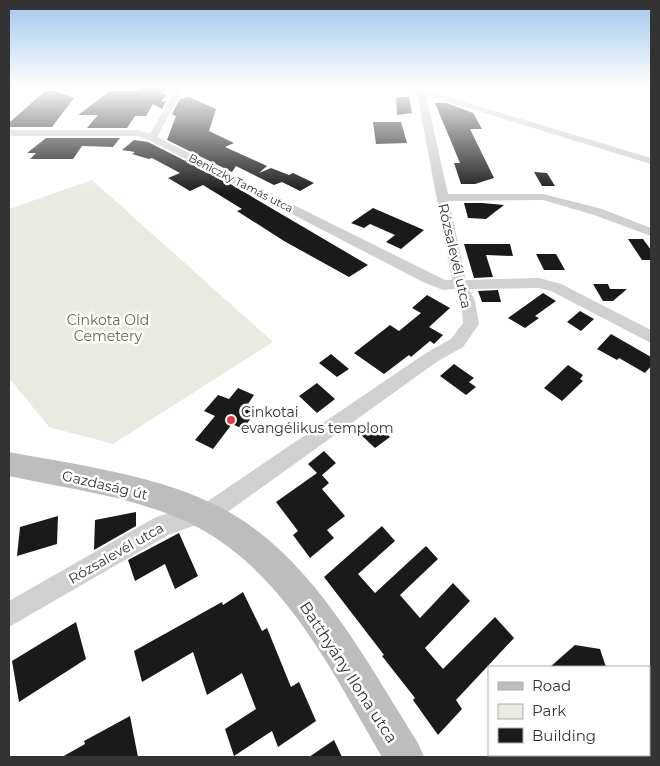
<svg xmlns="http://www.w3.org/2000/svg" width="660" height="766" font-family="Montserrat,sans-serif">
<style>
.green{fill:#e6ecdf}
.building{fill:#1a1a1a}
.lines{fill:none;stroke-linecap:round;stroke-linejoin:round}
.street{fill:#d0d0d0;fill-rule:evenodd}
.secondary{fill:#bdbdbd;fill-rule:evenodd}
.poi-dot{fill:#e63946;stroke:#fff;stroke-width:2}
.labels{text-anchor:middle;stroke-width:5;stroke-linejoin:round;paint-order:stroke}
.far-street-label{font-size:11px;fill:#333;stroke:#fff}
.street-label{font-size:14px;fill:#333;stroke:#fff}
.park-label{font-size:14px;fill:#56703f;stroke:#fff}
.poi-label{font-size:14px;fill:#333;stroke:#fff;text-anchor:start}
.near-street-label{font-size:16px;fill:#333;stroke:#fff}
</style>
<rect width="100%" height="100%" fill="#fff"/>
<path class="green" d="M92 180 273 342 113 444 49 427 9 378V209Z"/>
<g class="building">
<path d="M140 86H168L162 94H167L161 102 166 101 162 109 153 104 146 116H135L127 128H87L98 115H78L110 91H137Z"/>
<path d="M45 91H54L74 98 52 127H9V123Z"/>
<path d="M189 97 216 109 209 131 234 143 225 147 267 166 259 173 271 168 289 175 293 173 314 183 300 191 282 182 274 185 236 166 232 172 167 140 176 116 172 114 180 99Z"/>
<path d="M396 97H409L412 113 397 115Z"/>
<path d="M435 103H446L473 113 482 129H470L494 178 475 184H461L454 163H460Z"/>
<path d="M373 122H401L407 143 376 144Z"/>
<path d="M46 138H120L113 147 82 146 73 159H30L36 153H27Z"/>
<path d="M134 140 148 142 227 182 368 265 349 277 284 241 237 211 242 209 203 185 190 191 168 178 180 173 152 158 149 159 132 154 135 152 122 150Z"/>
<path d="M534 172 547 173 555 186H542Z"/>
<path d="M464 203H482L504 205 486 219 468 218Z"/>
<path d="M373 208 424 230 401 249 386 242 395 235 370 224 364 228 351 223Z"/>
<path d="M628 239H643L651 250V260H642Z"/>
<path d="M464 244H510L513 256 486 255 493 277 474 278Z"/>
<path d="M536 254H556L565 270H544Z"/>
<path d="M593 284H608L610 289H627L613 301H603Z"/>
<path d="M498 290 501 302H482L478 291Z"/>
<path d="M543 293 556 301 535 316 539 318 525 328 508 318Z"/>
<path d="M427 295 450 308 429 327 443 335 434 344 430 341 411 357 409 355 384 374 354 353 390 325 399 331 421 313 412 308Z"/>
<path d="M580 311 594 319 581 331 567 322Z"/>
<path d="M611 334 651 357V366L645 373 619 358 617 360 597 349Z"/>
<path d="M331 354 349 369 337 377 319 363Z"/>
<path d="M454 364 474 378 469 382 476 387 466 395 440 376Z"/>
<path d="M568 365 583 375 580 379 583 381 562 401 544 388Z"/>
<path d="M317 383 335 399 317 413 299 396Z"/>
<path d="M238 388 254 395 246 407 256 411 243 429 232 424 213 449 195 440 215 416 204 411 218 395 229 399Z"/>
<path d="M375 423 390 437 375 448 360 434Z"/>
<path d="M324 451 336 463 322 475 329 483 322 489 345 516 327 530 334 538 310 558 293 535 298 531 276 502 317 473 308 464Z"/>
<path d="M136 512V526L94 550 95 520Z"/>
<path d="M58 516 57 544 17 556 20 527Z"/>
<path d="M382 526 395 541 358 574 375 593 426 546 438 559 400 595 420 618 453 583 470 601 425 648 443 669 495 617 514 638 456 700 462 709 438 735 413 700 415 698 382 656 384 655 324 577Z"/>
<path d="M179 533 198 576 175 589 165 564 135 581 128 560Z"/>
<path d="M243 592 262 631 267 628 291 687 299 682 316 721 278 747 272 731 234 756 225 729 256 709 242 673 207 695 193 652 142 682 134 651 222 602 223 605Z"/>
<path d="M76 622 86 659 19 702 12 661Z"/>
<path d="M575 645 600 649 606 667H550Z"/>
<path d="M130 716 138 757H62L85 744 84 741Z"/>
<path d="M334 740 342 757H309Z"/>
</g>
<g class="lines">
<path class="street" d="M177 86H185L157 137 445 280H452L417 93 400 86H412L651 158V164L426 95 448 194H543L602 209 651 228V236L594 215 543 200 449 201 466 280 539 278 561 284 651 330V343L551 291 539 288 469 289 475 301 479 324 463 347 438 361 222 516 170 534 9 627V601L156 517 208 501 426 353 451 339 463 323 461 301 455 289 443 290 423 282 149 140 138 136H9V130H139L150 134Z"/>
<path class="secondary" d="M9 452C82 466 169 476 234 515 316 564 368 664 418 743L424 757H382C332 672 283 568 189 523 133 496 68 489 9 476Z"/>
</g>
<linearGradient id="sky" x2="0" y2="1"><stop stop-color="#9ec6ea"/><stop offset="0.45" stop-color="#fff"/><stop offset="1" stop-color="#fff" stop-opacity="0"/></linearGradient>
<rect width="660" height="193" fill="url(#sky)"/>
<circle class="poi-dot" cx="231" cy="420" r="5"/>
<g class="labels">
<g class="far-street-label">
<text transform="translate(241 183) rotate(27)" y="4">Beniczky Tamás utca</text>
</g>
<g class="street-label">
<text transform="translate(455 256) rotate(77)" y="5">Rózsalevél utca</text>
<text transform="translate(105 485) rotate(13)" y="5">Gazdaság út</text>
<text transform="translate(116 553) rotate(-30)" y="5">Rózsalevél utca</text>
</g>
<g class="park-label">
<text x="108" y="325">Cinkota Old<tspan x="108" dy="16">Cemetery</tspan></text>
</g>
<g class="poi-label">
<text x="241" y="417">Cinkotai<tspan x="241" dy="16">evangélikus templom</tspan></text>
</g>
<g class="near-street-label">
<text transform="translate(349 672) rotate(57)" y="6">Batthyány Ilona utca</text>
</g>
</g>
<rect width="660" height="766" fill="none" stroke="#333333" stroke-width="20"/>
<rect x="488" y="666" width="162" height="90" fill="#ffffff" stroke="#adadad"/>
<rect x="498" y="682" width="25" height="8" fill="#bdbdbd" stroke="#adadad"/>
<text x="532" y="691" font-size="15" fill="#333333">Road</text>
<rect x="498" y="704" width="25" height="15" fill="#e6ecdf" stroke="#adadad"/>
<text x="532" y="716" font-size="15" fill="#333333">Park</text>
<rect x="498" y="728" width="25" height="15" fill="#1a1a1a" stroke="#adadad"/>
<text x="532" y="741" font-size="15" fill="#333333">Building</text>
</svg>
